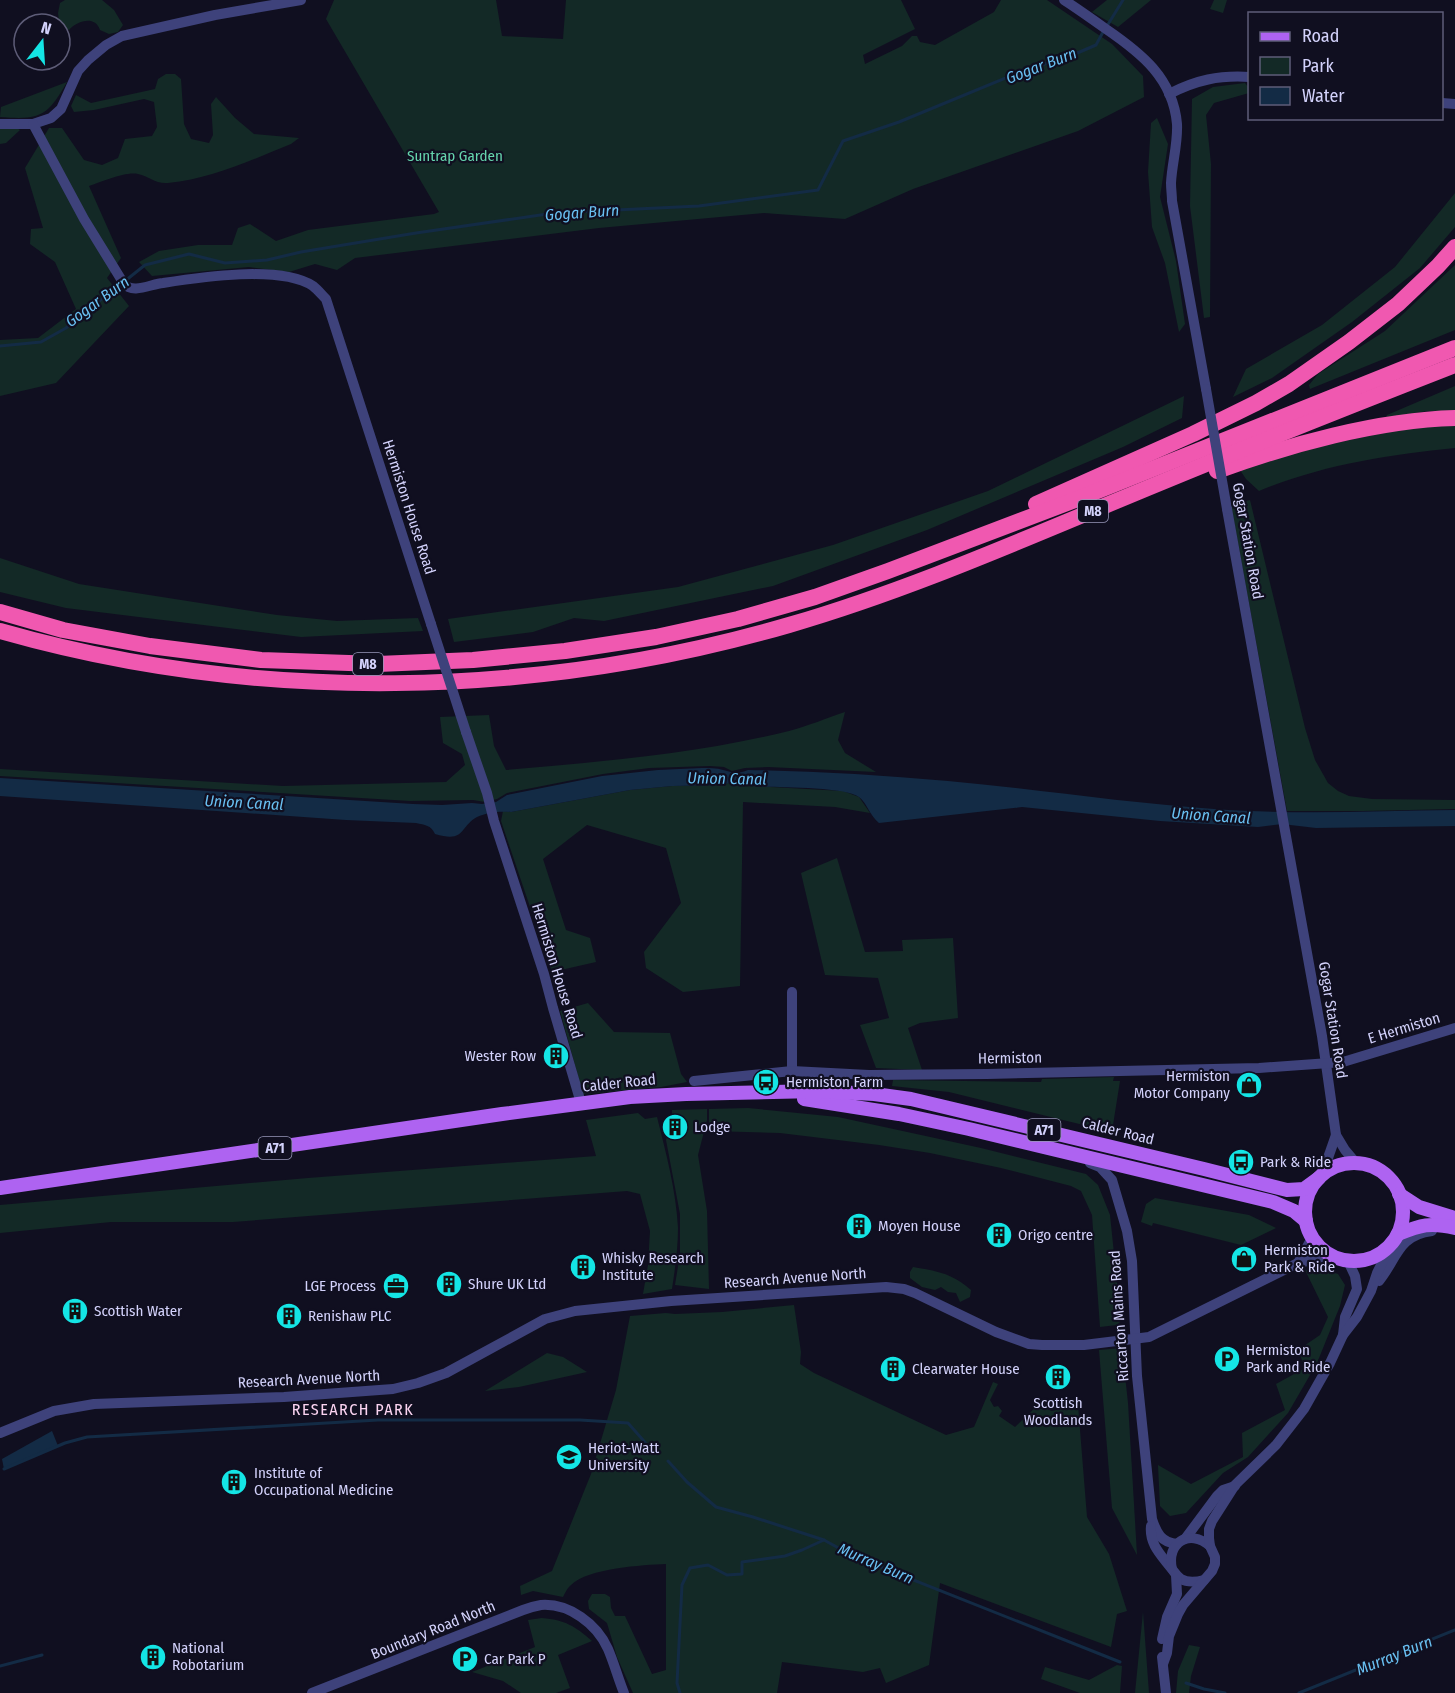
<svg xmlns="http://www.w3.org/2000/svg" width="1455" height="1693" font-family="'Fira Sans Condensed',sans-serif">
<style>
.green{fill:#132926}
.water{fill:#132b45}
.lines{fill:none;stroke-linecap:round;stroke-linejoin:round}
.stream{stroke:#132b45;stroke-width:3}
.minor{stroke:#3e427b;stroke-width:10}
.major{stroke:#ae63f1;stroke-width:14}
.highway{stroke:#f058b0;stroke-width:16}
.minor-bridge{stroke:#3e427b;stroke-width:10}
.labels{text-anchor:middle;stroke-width:4.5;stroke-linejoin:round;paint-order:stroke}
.shield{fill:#100f20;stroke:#9898b9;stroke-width:1.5}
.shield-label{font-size:14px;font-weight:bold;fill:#d3d2fb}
.park-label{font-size:15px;fill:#65d4ad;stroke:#100f20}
.street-label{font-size:15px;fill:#d3d2fb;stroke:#100f20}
.poi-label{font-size:15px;fill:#d3d2fb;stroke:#100f20;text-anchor:start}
.water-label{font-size:16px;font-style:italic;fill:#69c0f2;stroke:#100f20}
.neighbourhood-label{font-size:16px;letter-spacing:1.5px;fill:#fbd4f1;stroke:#100f20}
</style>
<rect width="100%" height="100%" fill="#100f20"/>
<g class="green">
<path d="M65 0H102L114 10 123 25 118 32 109 34 100 30C95 15 77 21 69 30L60 28 58 13 60 3Z"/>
<path d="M334 0H496L502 36 563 39 566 0H901L915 29 863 55 865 64 902 46 912 36H917L920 42 935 45 994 12 1001 0H1047L1112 44 1143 76 1144 97 1078 131 913 189 845 219 764 213 599 228 355 258 337 270 315 264 289 272 249 267 152 276 139 262 159 251 198 245H232L238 228 250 224 276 241 308 230 434 214 439 212 326 19Z"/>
<path d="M1107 0H1151L1118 27 1092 12Z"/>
<path d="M1214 0H1227L1223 13 1210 9Z"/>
<path d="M166 74H175L181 79 184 124 191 139 209 143 213 135 211 104 216 97 235 118 254 134 299 138 291 144C251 160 212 179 168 183 155 184 149 176 138 174 126 171 101 182 89 186L121 258 107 278 129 306 56 383 0 396V340L38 338 76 309 55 262 30 244 31 229 43 228 25 168 49 128H62L84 160 102 165 118 158 125 139 152 136 157 127 154 102 144 99 94 110 74 112 71 106 76 95 91 103 155 89 158 79Z"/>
<path d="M67 82C47 117 40 120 0 117L1 107Z"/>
<path d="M1245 83 1249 88V93L1214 103 1206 115 1211 164 1210 317 1204 318 1190 206 1192 99 1213 87Z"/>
<path d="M1157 118 1168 144 1160 197 1176 261 1185 324 1179 332 1165 263 1152 227 1148 172 1151 123Z"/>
<path d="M0 127H15L20 130 6 143 0 144Z"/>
<path d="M1455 193V227L1420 268 1352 322 1272 378 1233 397 1246 369 1322 325 1395 267Z"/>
<path d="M1455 265V330L1310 389 1309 385 1318 374 1385 331Z"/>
<path d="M1455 386V411H1427L1386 418 1387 415Z"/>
<path d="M1184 396 1182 418 1123 447 927 530 773 586 604 621 574 618 533 632 454 642 448 619 678 587 833 545 988 491Z"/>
<path d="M1455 418V448C1388 455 1321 465 1259 491L1246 479 1236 464Z"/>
<path d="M1250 500 1305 728 1315 760 1328 783 1338 791 1349 796 1372 799 1455 800V809L1364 811H1287L1231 505Z"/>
<path d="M0 558 79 584 277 615 337 621 418 618 423 631 301 637 66 608 0 592Z"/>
<path d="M845 712 838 740 845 753 876 772 768 767 745 768 732 771 724 767 710 766 649 768 603 774 507 793 497 799 485 802 473 800 410 801 0 776V769L283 786 446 782 465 765 462 754 443 743 440 717 489 715 494 746 506 770C600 762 697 754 789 731 808 726 827 718 845 712Z"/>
<path d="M730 782 754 786 843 791 859 797 870 813 835 807 743 802 740 986 683 992 646 968 644 952 681 903 666 848 587 825 543 859 566 930 590 938 596 962 552 972 501 821 503 811 511 812 630 790 672 786 724 785Z"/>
<path d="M837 858 865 952 903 951 902 940 953 938 958 1018 920 1023 908 1028 922 1070 876 1068 860 1025 889 1018 878 978 825 975 801 873Z"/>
<path d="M588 1003 614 1032 670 1033 681 1074 687 1082 661 1087 583 1094 560 1011Z"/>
<path d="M1114 1077 1113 1081H1120L1113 1125 1115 1131 1112 1130V1132L949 1092 892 1086 893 1080 1041 1082 1042 1079Z"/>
<path d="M748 1108 838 1117 981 1148 1086 1174 1098 1185 1110 1215 1121 1321 1117 1325 1100 1327 1092 1215 1081 1191 1071 1186 1001 1168 930 1153 879 1145 780 1133 709 1131V1109Z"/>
<path d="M707 1109V1120L698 1155 707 1211 709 1289 675 1285 680 1254V1214L666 1140 667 1137 685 1135 684 1116 672 1118V1110Z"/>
<path d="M638 1113 645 1119 657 1117C666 1153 676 1190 678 1228 678 1248 675 1269 672 1289L643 1294 648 1265 650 1231 640 1194 627 1191 233 1222H111L0 1233V1205L308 1178 596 1156 586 1120Z"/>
<path d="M1155 1198 1249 1215 1276 1228 1241 1245 1153 1223 1152 1226 1141 1222 1146 1204Z"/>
<path d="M913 1267C936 1271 952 1273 971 1290L970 1297 960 1302 956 1293 948 1292 941 1287 935 1290 922 1287 910 1278V1272Z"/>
<path d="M1321 1268 1338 1274 1345 1285 1340 1306 1317 1363 1288 1413 1248 1457 1223 1473 1186 1513 1170 1516 1160 1506 1158 1465 1191 1484 1243 1457 1242 1433 1285 1410 1276 1384 1305 1368 1298 1350 1320 1335 1328 1317 1305 1270Z"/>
<path d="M794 1305 801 1352 800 1364 814 1373 946 1435 974 1427 993 1382 998 1384 990 1400 994 1407 998 1406 1002 1411 999 1416 1015 1427 1038 1405 1052 1411 1078 1405 1087 1517 1109 1554 1127 1611 1117 1614 1111 1647 940 1583 929 1665 886 1683 880 1668 863 1672 782 1662 777 1693H633L617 1657 607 1623 589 1609 588 1601 592 1594H605L610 1597 611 1608 615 1616H625L652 1674 666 1670V1564C643 1565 588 1568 571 1585 568 1587 565 1593 563 1597L533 1591 521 1595 520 1586 552 1571 591 1474 616 1390 630 1316 666 1313 675 1314 722 1312Z"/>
<path d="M1122 1348 1128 1403 1137 1555 1112 1508 1099 1350Z"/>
<path d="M547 1353 563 1357 587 1372 519 1387 485 1391Z"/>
<path d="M1143 1612 1149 1693H1135Z"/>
<path d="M542 1618C565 1620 575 1626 592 1641L558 1655 570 1688 556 1693H521L503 1681 472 1672 535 1647 528 1620Z"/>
<path d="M1189 1645 1200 1647 1191 1676 1189 1693H1176L1178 1671Z"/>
<path d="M1117 1665 1122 1666 1120 1693H1080L1041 1679 1045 1667 1089 1680Z"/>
</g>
<g class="water">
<path d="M702 768C709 768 717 768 723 770 734 773 738 774 748 770 815 771 881 775 948 781 1037 789 1125 803 1214 809 1295 815 1375 811 1455 810V826L1316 828 1282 824 1258 827 1160 821 1022 807 879 823C870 816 867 803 859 797 844 786 779 788 756 786 749 785 741 781 733 782 729 782 729 783 724 785L672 786 630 790 511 812C500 811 487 812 477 817 459 827 466 843 435 834 431 825 425 825 416 823L346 820 0 796V778L413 804 442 805 472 803 482 804 496 802 507 795 602 776 658 770Z"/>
<path d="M52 1431 58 1446 4 1469 2 1459Z"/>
</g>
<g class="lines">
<g class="stream">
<path d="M1107 26 1123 0"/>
<path d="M125 281 145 265 189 254 225 263 267 260 301 252 416 233 554 213 699 206 818 190 843 141 899 122 1020 72 1075 54 1096 45 1103 32"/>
<path d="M0 346 41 342 66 328 120 284"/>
<path d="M668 1461 687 1482 716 1507 753 1517 824 1540"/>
<path d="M4 1469 65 1443 87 1437 378 1420H580L628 1423 650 1448"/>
<path d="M0 1666 42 1655"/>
<path d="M1186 1683 1204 1689 1225 1693"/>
<path d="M680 1693 677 1683 682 1585 690 1568 708 1565 727 1575 742 1574V1562L785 1556 802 1550 824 1540 853 1556 1120 1662"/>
<path d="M1299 1693 1455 1630"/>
</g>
<g class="minor">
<path d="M1064 0C1078 9 1092 19 1106 29 1141 53 1173 78 1177 124 1178 144 1172 163 1171 183 1171 189 1172 195 1172 201L1206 389"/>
<path d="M1169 94C1196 80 1219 75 1250 77"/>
<path d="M1442 103 1455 104"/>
<path d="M0 124H33L51 118 61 109 78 71 88 60 106 45 122 36 215 15 301 0"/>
<path d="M33 124 84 219 124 284C133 294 151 284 163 283 201 277 280 265 313 286 318 290 322 295 326 299L431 624"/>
<path d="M1227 509 1322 1036 1336 1135 1345 1150 1356 1163"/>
<path d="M466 732 487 793 494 821 544 974 553 1008 581 1103"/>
<path d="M792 992V1071"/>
<path d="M694 1081 792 1071 869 1075 987 1074 1259 1068 1343 1062 1455 1028"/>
<path d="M1090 1163 1100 1167 1112 1180 1127 1231 1132 1261 1137 1376 1152 1519C1157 1534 1161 1542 1177 1544"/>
<path d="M1322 1175 1336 1135"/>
<path d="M1298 1263 1312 1238"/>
<path d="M1379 1281C1397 1259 1398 1235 1432 1231"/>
<path d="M1343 1335 1345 1317 1357 1289 1355 1276 1348 1261"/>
<path d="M0 1433 54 1411 94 1404 284 1397 393 1389 418 1383 446 1373 545 1319 575 1311 671 1301 886 1287 904 1289 915 1293 996 1332 1029 1344 1042 1345H1084L1149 1337 1298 1263 1331 1256"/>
<path d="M1151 1526C1149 1544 1161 1555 1171 1568 1174 1571 1176 1576 1181 1579 1188 1583 1196 1582 1204 1580"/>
<path d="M1185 1539 1217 1496 1223 1490 1235 1486"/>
<path d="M1172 1569C1166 1543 1189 1528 1210 1546"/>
<path d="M1162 1639 1167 1617 1177 1594 1176 1575"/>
<path d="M1162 1657 1166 1693"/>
<path d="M1163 1664 1167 1653 1169 1636 1178 1614 1183 1605 1212 1571 1215 1564V1557L1210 1546 1209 1538V1529L1212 1521 1235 1485 1276 1445 1304 1409 1330 1363 1343 1335 1357 1317 1371 1291 1377 1273 1392 1243"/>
<path d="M312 1693 523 1610C528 1608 535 1606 541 1605 569 1603 597 1624 608 1649 614 1663 618 1678 624 1693"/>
</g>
<g class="major">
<path d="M804 1099 899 1114 969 1129 1273 1202 1294 1211 1306 1221"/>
<circle cx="1354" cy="1212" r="49"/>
<path d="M0 1188 502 1114 630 1097 686 1094 817 1091 874 1094 911 1099 1204 1169 1287 1190 1304 1189 1319 1178"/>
<path d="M1399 1194 1419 1207 1455 1218"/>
<path d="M1398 1234C1421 1225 1430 1222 1455 1228"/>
</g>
<g class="highway">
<path d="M1217 471C1288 445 1378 420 1455 418"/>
<path d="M1036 504 1193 434 1256 403 1289 384 1349 342 1398 304 1438 266 1455 247"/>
<path d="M0 612 63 630 150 646 261 660 378 664 473 660 565 651 656 637 738 619 815 597 888 571 1075 500 1455 348"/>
<path d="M0 631C256 704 534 699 789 625 896 594 999 550 1102 507 1219 458 1337 411 1455 365"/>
</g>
<g class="minor-bridge">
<path d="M1206 389 1227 509"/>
<path d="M431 624 466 732"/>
</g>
</g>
<defs>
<symbol id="building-disc" viewBox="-11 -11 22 22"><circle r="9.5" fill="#14e5e5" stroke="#100f20"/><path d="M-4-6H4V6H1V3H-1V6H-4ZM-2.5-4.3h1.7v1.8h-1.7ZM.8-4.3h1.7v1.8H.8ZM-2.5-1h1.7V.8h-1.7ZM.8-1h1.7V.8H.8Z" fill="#111"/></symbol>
<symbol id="bus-disc" viewBox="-11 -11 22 22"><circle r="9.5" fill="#14e5e5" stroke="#100f20"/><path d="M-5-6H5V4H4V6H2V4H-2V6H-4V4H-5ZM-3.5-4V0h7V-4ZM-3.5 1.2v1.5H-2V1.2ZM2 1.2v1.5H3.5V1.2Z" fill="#111"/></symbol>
<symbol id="shop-disc" viewBox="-11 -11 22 22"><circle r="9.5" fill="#14e5e5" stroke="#100f20"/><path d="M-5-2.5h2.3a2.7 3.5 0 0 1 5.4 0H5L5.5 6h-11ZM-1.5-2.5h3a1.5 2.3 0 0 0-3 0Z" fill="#111"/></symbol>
<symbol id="office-disc" viewBox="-11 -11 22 22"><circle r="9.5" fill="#14e5e5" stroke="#100f20"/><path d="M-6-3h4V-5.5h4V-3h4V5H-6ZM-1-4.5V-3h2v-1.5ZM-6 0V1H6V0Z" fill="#111"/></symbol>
<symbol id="parking-disc" viewBox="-11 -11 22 22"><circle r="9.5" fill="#14e5e5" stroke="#100f20"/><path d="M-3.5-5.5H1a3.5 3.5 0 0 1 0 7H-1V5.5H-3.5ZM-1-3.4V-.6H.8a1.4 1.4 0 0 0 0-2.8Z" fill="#111"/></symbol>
<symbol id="university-disc" viewBox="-11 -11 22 22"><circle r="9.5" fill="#14e5e5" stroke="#100f20"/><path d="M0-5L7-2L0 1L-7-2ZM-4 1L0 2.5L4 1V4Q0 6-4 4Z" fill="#111"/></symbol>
</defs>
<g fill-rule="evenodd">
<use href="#building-disc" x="541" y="1041" width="30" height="30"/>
<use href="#bus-disc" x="751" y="1067" width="30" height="30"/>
<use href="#shop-disc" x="1234" y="1070" width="30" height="30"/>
<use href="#building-disc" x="660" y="1112" width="30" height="30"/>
<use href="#bus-disc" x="1226" y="1147" width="30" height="30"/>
<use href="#building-disc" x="844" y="1211" width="30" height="30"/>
<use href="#building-disc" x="984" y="1220" width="30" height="30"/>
<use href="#shop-disc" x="1229" y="1244" width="30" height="30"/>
<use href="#building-disc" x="568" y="1252" width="30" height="30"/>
<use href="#building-disc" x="434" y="1269" width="30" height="30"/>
<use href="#office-disc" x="381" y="1271" width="30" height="30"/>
<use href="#building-disc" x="60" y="1296" width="30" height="30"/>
<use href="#building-disc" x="274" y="1301" width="30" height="30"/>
<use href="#parking-disc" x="1212" y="1344" width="30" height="30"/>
<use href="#building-disc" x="878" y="1354" width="30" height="30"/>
<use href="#building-disc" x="1043" y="1362" width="30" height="30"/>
<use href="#university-disc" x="554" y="1442" width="30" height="30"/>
<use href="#building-disc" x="219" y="1467" width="30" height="30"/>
<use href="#building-disc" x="138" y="1642" width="30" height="30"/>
<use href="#parking-disc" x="450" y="1644" width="30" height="30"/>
</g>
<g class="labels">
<g class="shield">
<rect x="1078" y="500" width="30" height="22" rx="4.5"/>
<rect x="353" y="653" width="30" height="22" rx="4.5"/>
<rect x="1027.5" y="1119" width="33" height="22" rx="4.5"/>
<rect x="258.5" y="1137" width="33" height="22" rx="4.5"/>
</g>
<g class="shield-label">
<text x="1093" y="516">M8</text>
<text x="368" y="669">M8</text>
<text x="1044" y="1135">A71</text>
<text x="275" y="1153">A71</text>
</g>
<g class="park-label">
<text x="455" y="161">Suntrap Garden</text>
</g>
<g class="street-label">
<text transform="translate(409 507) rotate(72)" y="5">Hermiston House Road</text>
<text transform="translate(1248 541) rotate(80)" y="5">Gogar Station Road</text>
<text transform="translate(557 971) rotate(73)" y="5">Hermiston House Road</text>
<text transform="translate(1333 1020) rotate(81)" y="5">Gogar Station Road</text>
<text transform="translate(1404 1028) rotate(-17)" y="5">E Hermiston</text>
<text transform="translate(1010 1058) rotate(-1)" y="5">Hermiston</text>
<text transform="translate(619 1083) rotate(-6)" y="5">Calder Road</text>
<text transform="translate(1118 1131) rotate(14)" y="5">Calder Road</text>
<text transform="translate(795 1278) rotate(-4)" y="5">Research Avenue North</text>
<text transform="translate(1119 1316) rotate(-94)" y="5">Riccarton Mains Road</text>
<text transform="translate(309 1379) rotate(-3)" y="5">Research Avenue North</text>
<text transform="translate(433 1630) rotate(-22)" y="5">Boundary Road North</text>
</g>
<g class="poi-label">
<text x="536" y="1061" text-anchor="end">Wester Row</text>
<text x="1230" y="1081" text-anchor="end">Hermiston<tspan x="1230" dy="17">Motor Company</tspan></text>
<text x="786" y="1087">Hermiston Farm</text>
<text x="694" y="1132">Lodge</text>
<text x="1260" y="1167">Park &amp; Ride</text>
<text x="878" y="1231">Moyen House</text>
<text x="1018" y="1240">Origo centre</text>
<text x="1264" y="1255">Hermiston<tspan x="1264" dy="17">Park &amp; Ride</tspan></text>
<text x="602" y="1263">Whisky Research<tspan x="602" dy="17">Institute</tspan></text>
<text x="468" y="1289">Shure UK Ltd</text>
<text x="376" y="1291" text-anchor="end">LGE Process</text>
<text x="94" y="1316">Scottish Water</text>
<text x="308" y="1321">Renishaw PLC</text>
<text x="1246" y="1355">Hermiston<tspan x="1246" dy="17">Park and Ride</tspan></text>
<text x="912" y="1374">Clearwater House</text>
<text x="1058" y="1408" text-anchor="middle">Scottish<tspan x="1058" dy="17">Woodlands</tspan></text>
<text x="588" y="1453">Heriot-Watt<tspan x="588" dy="17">University</tspan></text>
<text x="254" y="1478">Institute of<tspan x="254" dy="17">Occupational Medicine</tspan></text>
<text x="172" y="1653">National<tspan x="172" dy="17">Robotarium</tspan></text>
<text x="484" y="1664">Car Park P</text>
</g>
<g class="water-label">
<text transform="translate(1041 65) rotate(-21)" y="6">Gogar Burn</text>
<text transform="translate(582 212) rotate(-4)" y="6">Gogar Burn</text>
<text transform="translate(97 301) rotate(-36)" y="6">Gogar Burn</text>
<text transform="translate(727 778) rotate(1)" y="6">Union Canal</text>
<text transform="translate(244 802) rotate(3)" y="6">Union Canal</text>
<text transform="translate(1211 815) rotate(4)" y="6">Union Canal</text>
<text transform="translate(876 1563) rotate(23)" y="6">Murray Burn</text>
<text transform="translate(1394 1655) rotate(-22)" y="6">Murray Burn</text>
</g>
<g class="neighbourhood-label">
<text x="353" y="1415">RESEARCH PARK</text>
</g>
</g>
<rect x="1248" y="12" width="195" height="108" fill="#100f20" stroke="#5e5d78" stroke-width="1.5"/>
<rect x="1260" y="32" width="30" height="9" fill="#ae63f1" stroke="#5e5d78" stroke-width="1.5"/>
<text x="1302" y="42" font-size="18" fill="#d3d2fb">Road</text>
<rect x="1260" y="57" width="30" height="18" fill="#132926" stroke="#5e5d78" stroke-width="1.5"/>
<text x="1302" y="72" font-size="18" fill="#d3d2fb">Park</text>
<rect x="1260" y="87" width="30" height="18" fill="#132b45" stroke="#5e5d78" stroke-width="1.5"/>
<text x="1302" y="102" font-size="18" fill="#d3d2fb">Water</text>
<g transform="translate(42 42) rotate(17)"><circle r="28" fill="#100f20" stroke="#5e5d78" stroke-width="1.5"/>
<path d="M0-4.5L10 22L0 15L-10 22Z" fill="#14e5e5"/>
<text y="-9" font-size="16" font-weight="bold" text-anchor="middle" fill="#d3d2fb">N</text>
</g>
</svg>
